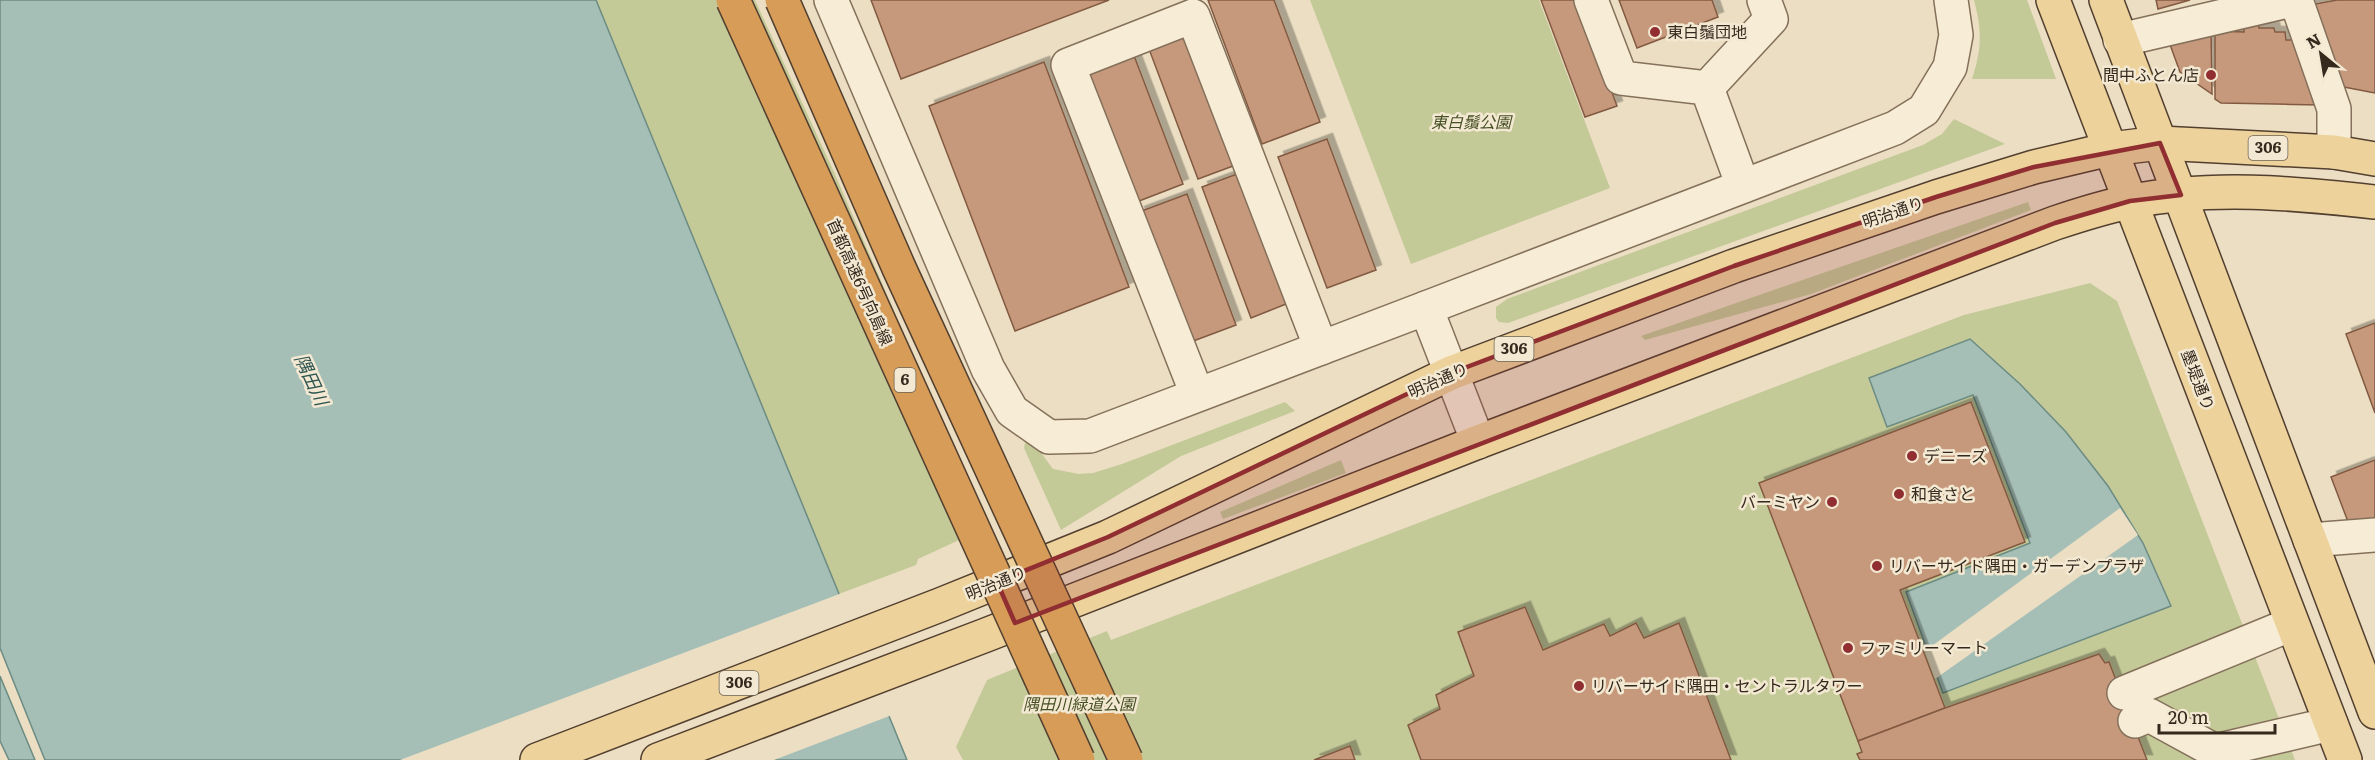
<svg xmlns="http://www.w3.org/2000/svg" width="2375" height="760" font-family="Literata,'Noto Sans JP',serif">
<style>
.green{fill:#c4c998}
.water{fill:#a5beb6;stroke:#6c8c83;stroke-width:1.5}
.pier{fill:#ebdec3}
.building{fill:#c7997b;stroke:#825a42;stroke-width:1.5;filter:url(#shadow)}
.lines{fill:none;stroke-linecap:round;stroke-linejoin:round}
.minor-casing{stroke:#84705b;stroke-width:36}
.major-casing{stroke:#523f2f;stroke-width:36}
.minor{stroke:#f7ecd5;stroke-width:33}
.major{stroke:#edd29c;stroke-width:33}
.highway-bridge-casing{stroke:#523f2f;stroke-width:36;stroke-linecap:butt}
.highway-bridge{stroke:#d69c58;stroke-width:33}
.marked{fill:#902e31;fill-opacity:0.2;stroke:#902e31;stroke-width:4.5;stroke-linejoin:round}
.poi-dot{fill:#902e31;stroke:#f3e9d2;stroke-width:2}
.labels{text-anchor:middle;stroke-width:5;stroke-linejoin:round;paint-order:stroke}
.shield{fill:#f3e9d2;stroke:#6e6354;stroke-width:1.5}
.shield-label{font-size:15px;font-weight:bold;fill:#35291e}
.poi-label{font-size:16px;fill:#35291e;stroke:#f3e9d2;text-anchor:start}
.park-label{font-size:16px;font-style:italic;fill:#475026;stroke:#f3e9d2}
.street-label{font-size:16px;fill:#35291e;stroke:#f3e9d2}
.water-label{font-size:18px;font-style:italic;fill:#2e5451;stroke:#f3e9d2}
</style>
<defs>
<filter id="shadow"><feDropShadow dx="5.5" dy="-5.5" stdDeviation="0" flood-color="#0004"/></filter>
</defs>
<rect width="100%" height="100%" fill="#ebdec3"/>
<g class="green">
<path d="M596 0H755L834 172 987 527 918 559 916 565 839 594Z"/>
<path d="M1310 0H1539L1610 188 1411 264Z"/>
<path d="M1974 0H2027L2056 79H1972C1982 48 1982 31 1974 0Z"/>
<path d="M1954 119 2005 144 1508 323 1499 322 1496 318V307L1507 299 1923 145 1942 134Z"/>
<path d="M2028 202 2031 210 1811 294 1645 340 1641 336Z"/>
<path d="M2090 283 2117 301 2295 760H963L956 747 987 680 1107 631 1111 640 1964 315Z"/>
<path d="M1285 402 1295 411 1181 456 1061 530 1024 448 1026 439 1036 446 1053 469 1079 474 1093 473 1122 464Z"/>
<path d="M1341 460 1346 473 1223 519 1220 512Z"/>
</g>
<g class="water">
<path d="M0 0H596L907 760H45L0 648Z"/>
<path d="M1970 339 2020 384 2066 432 2108 486 2143 543 2171 606 1943 693 1906 592 2030 543 1973 395 1887 427 1869 378Z"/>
<path d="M0 676 35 760H9L0 741Z"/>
</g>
<g class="pier">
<path d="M2120 508 2138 535 1935 679 1925 651Z"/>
<path d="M842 593 892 715 774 760H400Z"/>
</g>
<g class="building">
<path d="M871 0H1109L901 79Z"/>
<path d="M1208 0H1274L1320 122 1262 144Z"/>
<path d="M1541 0H1578L1617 106 1585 117Z"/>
<path d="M1619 0H1712L1718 17 1637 48Z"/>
<path d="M2156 0H2190L2158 9Z"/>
<path d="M2337 0H2375V93L2339 86 2325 32 2316 34 2310 5Z"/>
<path d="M2258 18 2259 28H2274L2275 32H2285L2286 40H2294L2320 105 2221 103 2215 99V31L2244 32V20Z"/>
<path d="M2211 28 2212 94 2180 72 2168 39Z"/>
<path d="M1184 35 1233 166 1198 179 1149 49Z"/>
<path d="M1133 53 1183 184 1134 203 1085 72Z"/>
<path d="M1044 62 1129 287 1015 331 929 106Z"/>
<path d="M1327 139 1376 270 1327 288 1278 157Z"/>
<path d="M1237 174 1286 304 1251 318 1202 187Z"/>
<path d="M1187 194 1236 325 1188 343 1139 212Z"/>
<path d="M2375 323V413L2346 334Z"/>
<path d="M1971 402 2025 542 1900 590 1945 708 1858 741 1759 483Z"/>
<path d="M2375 460V518L2350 527 2331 477Z"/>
<path d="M1525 607 1543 650 1604 624 1610 636 1636 623 1644 638 1679 623 1731 760H1421L1408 725 1440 709 1436 695 1474 676 1458 632Z"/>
<path d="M2099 654 2105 663 2109 662 2147 760H1860L1857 754 1862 752 1858 741 1945 708Z"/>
<path d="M1350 746 1355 760H1314Z"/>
</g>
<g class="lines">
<defs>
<g id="minor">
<path d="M831 0 988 369 1012 411 1049 437 1090 436 1426 308 1478 442"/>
<path d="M1591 0 1621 78 1707 88 1743 186"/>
<path d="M2296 0 2334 109V152"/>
<path d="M2120 40 2292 0"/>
<path d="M1707 88 1771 19 1764 0"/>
<path d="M1426 308 1895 128 1924 110 1950 67 1956 35 1951 0"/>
<path d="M1197 394 1068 65 1193 16 1321 348"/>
<path d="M2310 540 2375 535"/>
<path d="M2124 693 2292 624"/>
<path d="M2135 721 2149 715 2215 751 2331 724"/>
</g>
<g id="major">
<path d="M2053 0 2345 760"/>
<path d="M2106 0 2375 712"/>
<path d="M537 760 940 605 1108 537 1451 373 1734 266 1936 197 2034 167 2110 149 2160 143 2334 152 2375 159"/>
<path d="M658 760 986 635 1478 442 2055 223C2079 215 2104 207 2129 202 2210 185 2294 193 2375 202"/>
</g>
</defs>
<use href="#minor" class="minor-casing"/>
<use href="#major" class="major-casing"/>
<use href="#minor" class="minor"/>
<use href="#major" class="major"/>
<defs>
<g id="highway-bridge">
<path d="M733 0 1078 760"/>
<path d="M782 0 899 268 1126 760"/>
</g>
</defs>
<use href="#highway-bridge" class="highway-bridge-casing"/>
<use href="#highway-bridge" class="highway-bridge"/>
</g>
<path class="marked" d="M2160 143 2181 195 2130 201 2055 223 1015 623 997 582 1108 537 1451 373 1734 266 1936 197 2034 167Z"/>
<g class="poi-dot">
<circle cx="1655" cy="32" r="6"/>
<circle cx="2211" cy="75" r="6"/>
<circle cx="1912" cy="456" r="6"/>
<circle cx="1899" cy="494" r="6"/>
<circle cx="1832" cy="502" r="6"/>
<circle cx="1877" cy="566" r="6"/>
<circle cx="1848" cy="648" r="6"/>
<circle cx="1579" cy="686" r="6"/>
</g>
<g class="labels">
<g class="shield">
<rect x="2248.5" y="136" width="39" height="24" rx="4.5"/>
<rect x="1494.5" y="337" width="39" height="24" rx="4.5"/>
<rect x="894.5" y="368" width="21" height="24" rx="4.5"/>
<rect x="719.5" y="671" width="39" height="24" rx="4.5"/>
</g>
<g class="shield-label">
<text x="2268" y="153">306</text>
<text x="1514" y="354">306</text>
<text x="905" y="385">6</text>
<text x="739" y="688">306</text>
</g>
<g class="poi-label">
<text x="1667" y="38">東白鬚団地</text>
<text x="2199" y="81" text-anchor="end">間中ふとん店</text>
<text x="1924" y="462">デニーズ</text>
<text x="1911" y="500">和食さと</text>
<text x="1820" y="508" text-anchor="end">バーミヤン</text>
<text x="1889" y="572">リバーサイド隅田・ガーデンプラザ</text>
<text x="1860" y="654">ファミリーマート</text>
<text x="1591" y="692">リバーサイド隅田・セントラルタワー</text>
</g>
<g class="park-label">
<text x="1471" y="128">東白鬚公園</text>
<text x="1079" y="710">隅田川緑道公園</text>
</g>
<g class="street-label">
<text transform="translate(1893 212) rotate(-19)" y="6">明治通り</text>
<text transform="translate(860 282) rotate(66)" y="6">首都高速6号向島線</text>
<text transform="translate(1438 380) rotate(-24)" y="6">明治通り</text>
<text transform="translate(2198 380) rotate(69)" y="6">墨堤通り</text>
<text transform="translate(996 583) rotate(-22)" y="6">明治通り</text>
</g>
<g class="water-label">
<text transform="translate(311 380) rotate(65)" y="6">隅田川</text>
</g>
</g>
<g transform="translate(2321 54) rotate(330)" stroke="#f3e9d2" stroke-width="4.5" paint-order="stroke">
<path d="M0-4.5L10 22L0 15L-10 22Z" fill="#35291e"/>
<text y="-9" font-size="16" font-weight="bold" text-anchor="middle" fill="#35291e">N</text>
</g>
<path d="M2159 724v9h116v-9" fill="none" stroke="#35291e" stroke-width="3"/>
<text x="2168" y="724" font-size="18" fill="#35291e" stroke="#f3e9d2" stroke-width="4.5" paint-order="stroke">20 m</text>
</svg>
